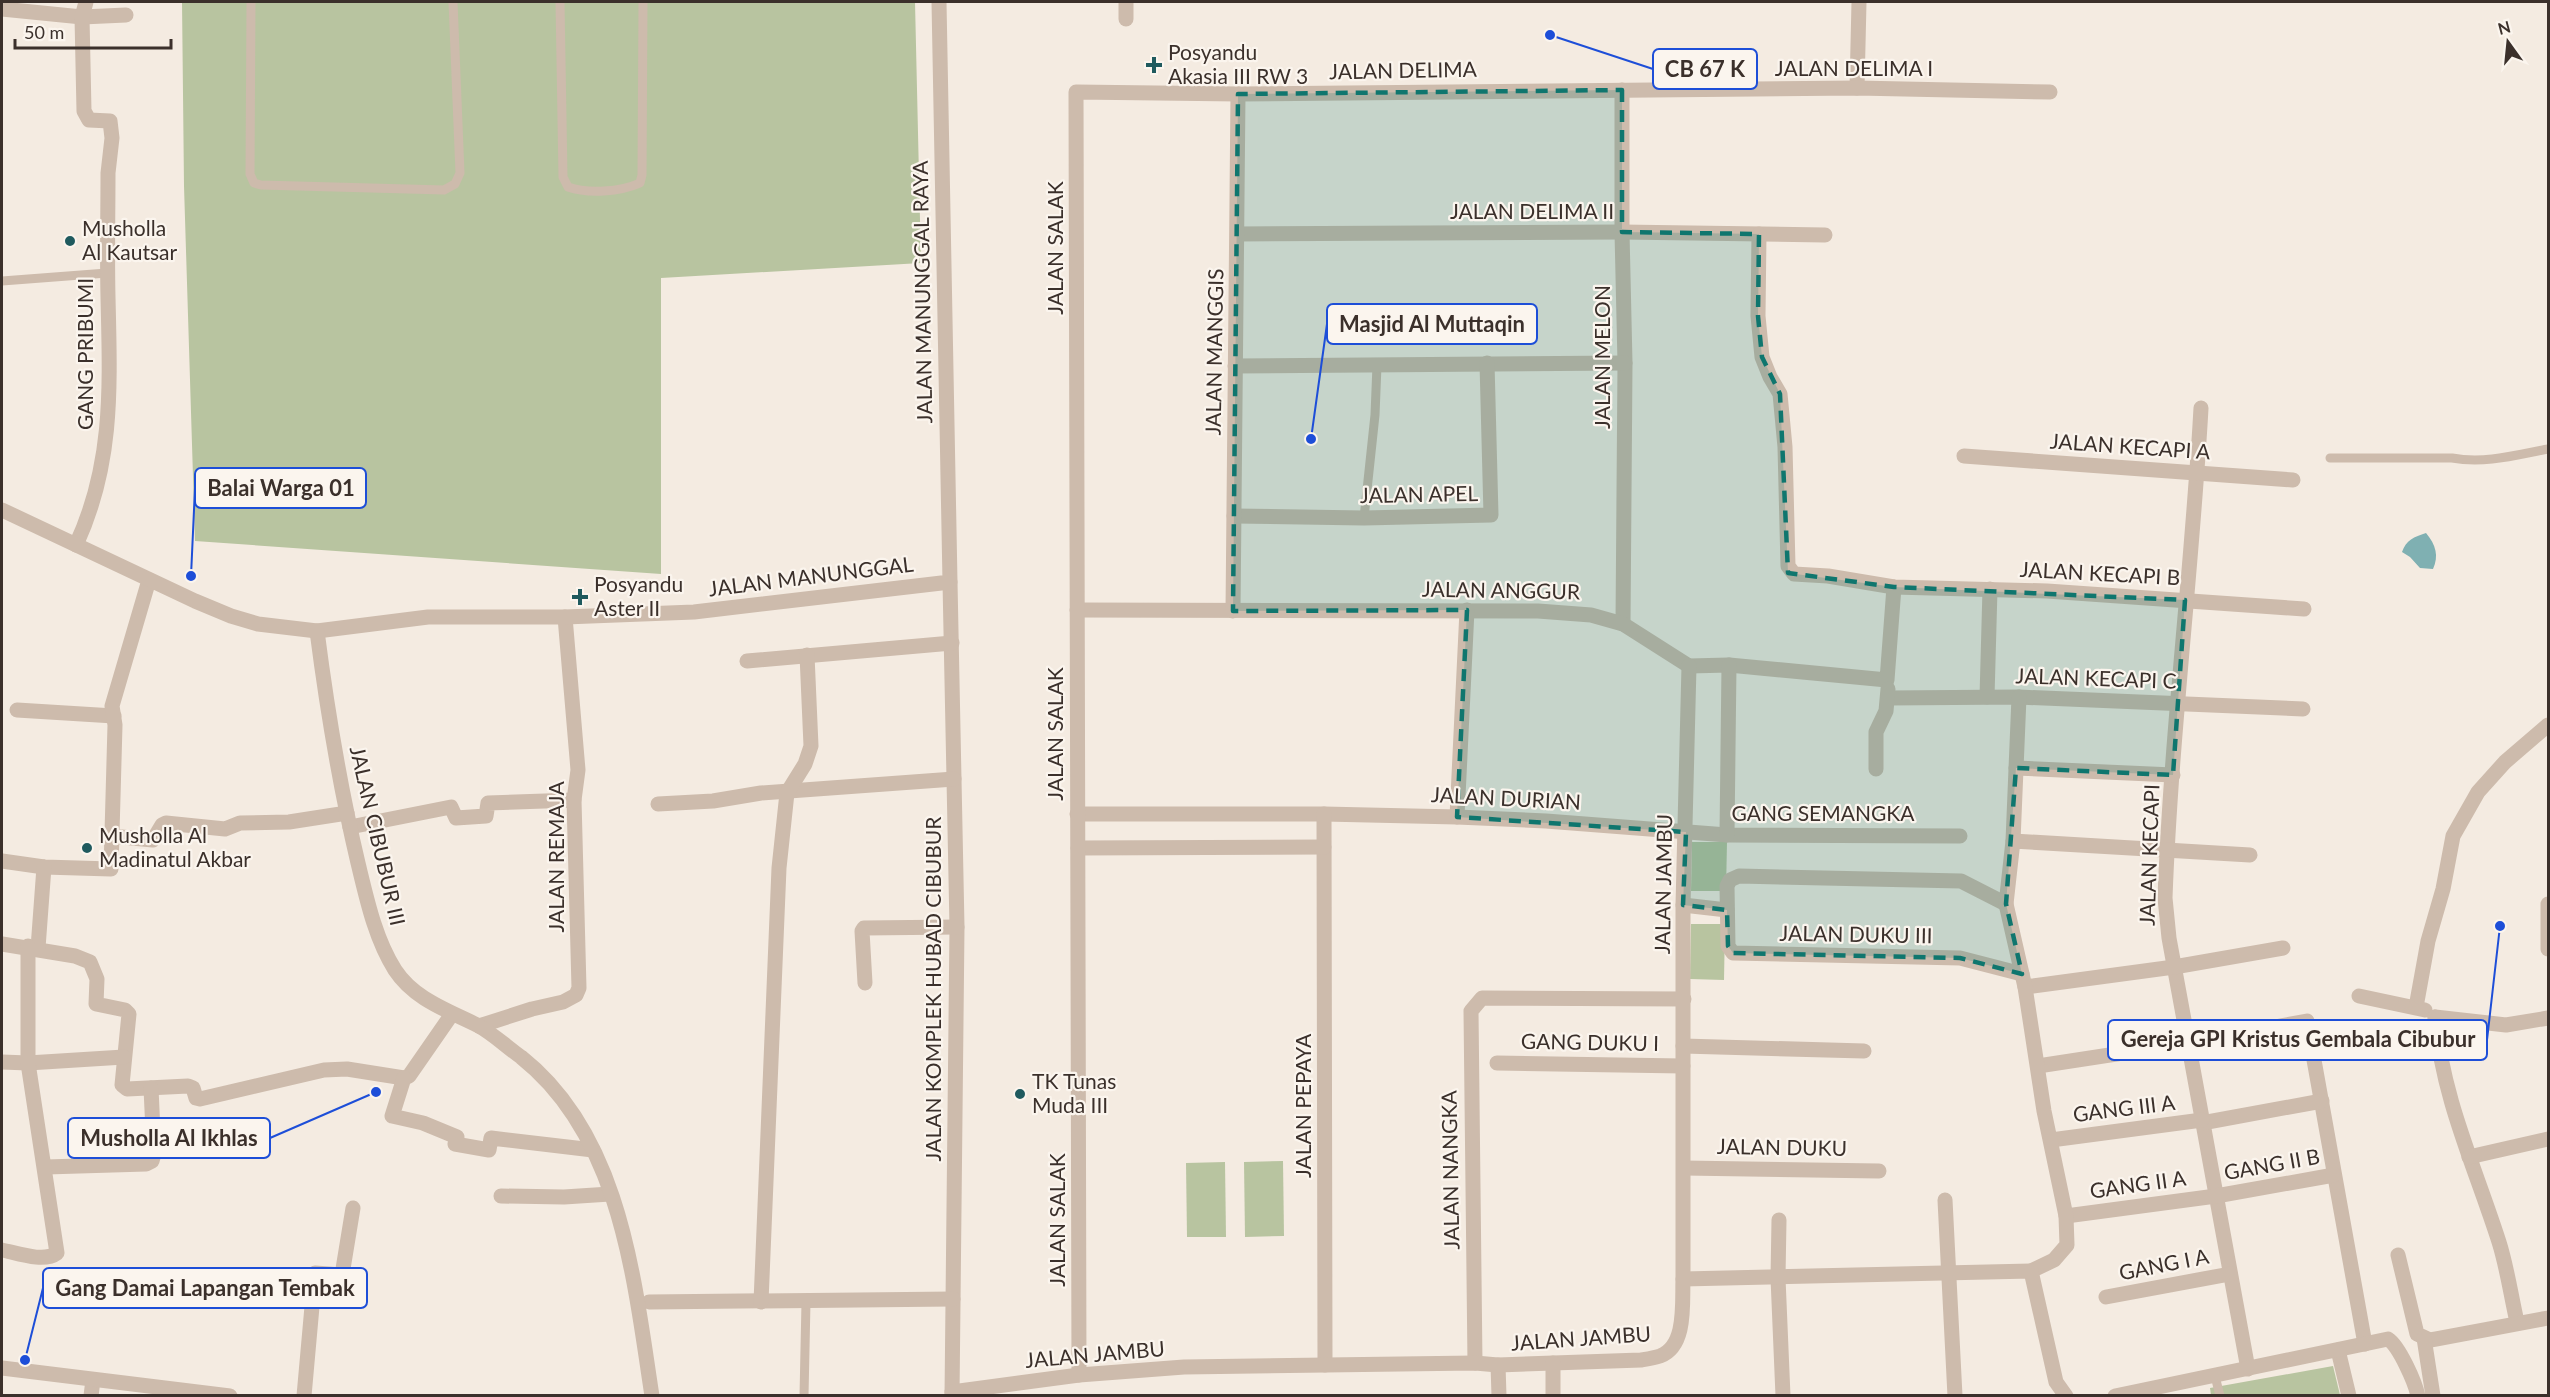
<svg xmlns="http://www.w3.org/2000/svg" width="2550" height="1397" font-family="Lato,sans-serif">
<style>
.green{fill:#b8c4a0}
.water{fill:#7fb0b2}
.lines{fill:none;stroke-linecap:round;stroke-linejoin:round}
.service{stroke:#cdbbac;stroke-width:9}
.minor{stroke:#cdbbac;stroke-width:15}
.tertiary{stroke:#cdbbac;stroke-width:15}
.marked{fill:#0f766e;fill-opacity:0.2;stroke:#0f766e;stroke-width:4.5;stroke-dasharray:12 8;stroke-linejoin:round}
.poi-dot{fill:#1f5a5e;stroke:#fbf5ee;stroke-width:2}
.labels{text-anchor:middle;stroke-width:4.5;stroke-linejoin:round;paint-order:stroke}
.poi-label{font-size:21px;fill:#3b302b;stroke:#fbf5ee;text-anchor:start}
.street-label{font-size:21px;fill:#3b302b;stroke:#fbf5ee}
.leader{fill:none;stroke:#1d4ed8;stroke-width:2}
.callout-dot{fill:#1d4ed8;stroke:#fbf5ee;stroke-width:2}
.callout{fill:#fbf5ee;stroke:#1d4ed8;stroke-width:2}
.callout-label{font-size:22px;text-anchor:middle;font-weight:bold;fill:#3b302b}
</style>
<rect width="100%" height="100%" fill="#f4ebe1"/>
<g class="green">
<path d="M182 2H915L921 263 661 278V574L195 541 184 186Z"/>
<path d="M1692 842H1727L1726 891H1691Z"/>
<path d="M1691 924H1725L1724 980 1690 979Z"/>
<path d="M1283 1161 1284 1236 1245 1237 1244 1162Z"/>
<path d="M1225 1162 1226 1237H1187L1186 1163Z"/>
<path d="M2333 1366 2340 1395H2211L2210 1388Z"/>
</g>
<path class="water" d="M2426 533C2436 545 2439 556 2433 569L2420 568 2410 557 2402 552C2406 540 2414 537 2426 533Z"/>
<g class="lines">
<g class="service">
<path d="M251 2 250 174 254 183 261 185 444 190 455 184 460 173 453 2"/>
<path d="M560 2 563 177 568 187C588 194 620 192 640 183L642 175 643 2"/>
<path d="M2 281 107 273"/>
<path d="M2330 458H2452C2485 464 2516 455 2548 449"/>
<path d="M1364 518 1375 415 1377 365"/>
<path d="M2215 1376 2220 1396"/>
<path d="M804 1396 806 1302"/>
</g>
<g class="minor">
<path d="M1126 2V19"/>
<path d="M2 9 82 17 126 15"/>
<path d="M1857 88 1859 2"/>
<path d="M1622 90V232L1625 363 1623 624"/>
<path d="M1238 234 1622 232 1825 235"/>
<path d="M1759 234 1758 316 1762 357 1770 377 1780 394 1785 447 1788 566 1794 574 1828 576 1894 587 2047 591 2304 609"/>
<path d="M1235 366 1625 363"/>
<path d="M2201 408C2192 571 2171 734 2165 898L2169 938 2248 1369"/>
<path d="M1964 456 2293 480"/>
<path d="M1234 516 1364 518 1491 515 1487 363"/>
<path d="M76 545C114 463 110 386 108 297 107 256 108 215 108 173L112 138 110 121 89 120 84 111 82 17 86 2"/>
<path d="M950 582 957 927 952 1396"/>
<path d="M1077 610 1538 611 1591 615 1623 624 1689 666 1729 665 1887 680 1894 587"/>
<path d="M1233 611 1238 94"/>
<path d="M747 661 952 643"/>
<path d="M1987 697 1990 589"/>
<path d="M1888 698 2019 697 2303 709"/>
<path d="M17 710 114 716"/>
<path d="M2016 768 2173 775"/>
<path d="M1876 769V732L1886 711 1888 689"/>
<path d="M658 804 713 801 761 793 954 779"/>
<path d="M1077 814H1324L1457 817 1546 821 1727 835 1960 836"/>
<path d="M1324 814 1325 1365"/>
<path d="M1457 817 1467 610"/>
<path d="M350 827 451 807 456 818 486 816 488 803 574 800"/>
<path d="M1727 835 1729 665"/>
<path d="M111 836 153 840 162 825 166 823 225 829 240 823 289 822 347 813"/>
<path d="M2013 841 2019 697"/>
<path d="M1078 848 1324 847"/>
<path d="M2 861 44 867 111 869 115 725 112 706 149 580"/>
<path d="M2006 904 1961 881 1739 876 1730 880 1727 886 1728 946 1733 953 1960 958 2022 974"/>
<path d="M2548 904V949"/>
<path d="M1683 905 1727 910"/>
<path d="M2 944 75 956 90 962 97 979 96 1004 125 1010 129 1014 122 1085 127 1089 188 1086 193 1088 196 1098 200 1099 324 1070 347 1069 404 1078 409 1076 452 1014"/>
<path d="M38 948 44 867"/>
<path d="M865 983 862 931 864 928 957 927"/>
<path d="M2025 987 2174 967 2283 948"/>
<path d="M2359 996 2425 1010"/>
<path d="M2416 1007 2428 941 2443 889 2453 836 2478 792 2505 762 2548 725"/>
<path d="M2435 1017C2443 1100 2474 1164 2499 1242 2507 1267 2511 1296 2517 1322"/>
<path d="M2435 1017 2506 1025 2548 1018"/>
<path d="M479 1026 532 1009 563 1002 576 995 579 988 574 800 578 770 565 617"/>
<path d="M1683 1046 1864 1051"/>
<path d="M2 1062 28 1063 124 1057"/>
<path d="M1497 1063 1683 1066"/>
<path d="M2038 1066 2188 1043 2307 1021 2365 1344"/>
<path d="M404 1078 392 1116 423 1123 457 1137 455 1144 489 1150 491 1138 593 1150"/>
<path d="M2202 1123 2322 1101"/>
<path d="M2051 1140 2202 1120"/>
<path d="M2469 1157 2548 1139"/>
<path d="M46 1167 146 1164 152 1161 154 1154 151 1088"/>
<path d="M1684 1168 1879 1171"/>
<path d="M501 1196 564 1197 610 1194"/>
<path d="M1945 1200 1955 1396"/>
<path d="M2066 1216 2216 1196 2334 1175"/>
<path d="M1779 1220 1778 1278 1783 1396"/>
<path d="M2 1250C17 1253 44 1263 57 1253L28 1063V946"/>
<path d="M2398 1255 2417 1334 2430 1340 2436 1339 2548 1318"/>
<path d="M2031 1271 2054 1260 2067 1245 2066 1216 2044 1111 2025 987 2006 904 2013 841 2250 855"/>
<path d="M1683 1279 2031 1271 2056 1382 2066 1396"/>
<path d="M2106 1297 2230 1274"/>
<path d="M649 1302 953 1299"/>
<path d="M761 1302 779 868 787 793 805 764 811 746 807 655"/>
<path d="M2424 1338 2433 1396"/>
<path d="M2338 1350 2349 1396"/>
<path d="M1475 1363 1471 1011 1482 998 1684 999"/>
<path d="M1498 1365 1499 1396"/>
<path d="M1079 1375 1076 92 1238 94 1857 88 2050 92"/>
<path d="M952 1392 1079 1375 1184 1367 1475 1363 1498 1365 1641 1360C1647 1359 1654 1358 1660 1356 1687 1346 1682 1303 1683 1279V905L1689 666"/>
<path d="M91 1396 93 1380"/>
<path d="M304 1396 315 1273 342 1275 353 1208"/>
<path d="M1553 1396V1363"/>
<path d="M2115 1396 2388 1339C2399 1346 2415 1382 2418 1396"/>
</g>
<g class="tertiary">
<path d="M2 510 195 601 231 616 258 624 317 631 428 617H565L694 612 950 582 939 2"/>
<path d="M317 631C327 709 340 787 358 863 367 900 375 938 395 970 414 999 447 1010 477 1025 492 1033 507 1047 521 1057 621 1136 634 1279 652 1396"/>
<path d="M2 1368 230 1396"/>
</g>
</g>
<path class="marked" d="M1622 90V232L1759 234 1758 316 1762 357 1780 394 1788 573 1894 587 2185 600 2173 775 2016 768 2006 904 2022 974 1960 958 1733 953 1728 946 1727 910 1683 905 1686 832 1457 817 1467 610 1233 611 1238 94Z"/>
<g class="poi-dot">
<path d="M1151 56h6v6h6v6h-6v6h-6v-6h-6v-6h6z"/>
<circle cx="70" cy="241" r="6"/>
<path d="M577 588h6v6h6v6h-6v6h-6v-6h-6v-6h6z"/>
<circle cx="87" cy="848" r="6"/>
<circle cx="1020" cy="1094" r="6"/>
</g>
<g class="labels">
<g class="poi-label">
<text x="1168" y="60">Posyandu<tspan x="1168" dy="24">Akasia III RW 3</tspan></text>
<text x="82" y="236">Musholla<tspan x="82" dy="24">Al Kautsar</tspan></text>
<text x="594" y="592">Posyandu<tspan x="594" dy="24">Aster II</tspan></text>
<text x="99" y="843">Musholla Al<tspan x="99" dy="24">Madinatul Akbar</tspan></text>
<text x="1032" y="1089">TK Tunas<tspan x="1032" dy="24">Muda III</tspan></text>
</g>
<g class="street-label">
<text x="1854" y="76">JALAN DELIMA I</text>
<text transform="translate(1403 71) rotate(-1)" y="7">JALAN DELIMA</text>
<text x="1532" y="219">JALAN DELIMA II</text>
<text transform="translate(1056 248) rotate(-90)" y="7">JALAN SALAK</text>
<text transform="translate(923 292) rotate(-91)" y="7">JALAN MANUNGGAL RAYA</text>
<text transform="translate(1215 352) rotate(-89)" y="7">JALAN MANGGIS</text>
<text transform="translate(86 354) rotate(-90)" y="7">GANG PRIBUMI</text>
<text transform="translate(1603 357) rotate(-90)" y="7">JALAN MELON</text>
<text transform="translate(2130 447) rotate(4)" y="7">JALAN KECAPI A</text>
<text transform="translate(1419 495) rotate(-1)" y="7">JALAN APEL</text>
<text transform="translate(2100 574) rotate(3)" y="7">JALAN KECAPI B</text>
<text transform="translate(811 577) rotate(-7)" y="7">JALAN MANUNGGAL</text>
<text transform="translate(1501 591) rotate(1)" y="7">JALAN ANGGUR</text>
<text transform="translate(2096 679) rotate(2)" y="7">JALAN KECAPI C</text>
<text transform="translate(1056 734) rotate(-90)" y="7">JALAN SALAK</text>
<text transform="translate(1506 799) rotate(3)" y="7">JALAN DURIAN</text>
<text x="1823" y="821">GANG SEMANGKA</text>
<text transform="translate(377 836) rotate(77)" y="7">JALAN CIBUBUR III</text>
<text transform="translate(2150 855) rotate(-88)" y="7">JALAN KECAPI</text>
<text transform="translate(557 857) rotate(-90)" y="7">JALAN REMAJA</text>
<text transform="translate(1664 884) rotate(-89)" y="7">JALAN JAMBU</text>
<text transform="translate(1856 935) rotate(1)" y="7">JALAN DUKU III</text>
<text transform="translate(934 989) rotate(-90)" y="7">JALAN KOMPLEK HUBAD CIBUBUR</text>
<text transform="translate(1590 1043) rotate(1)" y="7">GANG DUKU I</text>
<text transform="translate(1304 1106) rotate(-90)" y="7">JALAN PEPAYA</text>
<text transform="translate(2124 1109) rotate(-7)" y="7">GANG III A</text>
<text transform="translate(1782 1148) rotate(1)" y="7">JALAN DUKU</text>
<text transform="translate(2272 1165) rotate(-10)" y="7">GANG II B</text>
<text transform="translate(1451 1170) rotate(-91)" y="7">JALAN NANGKA</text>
<text transform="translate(2138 1185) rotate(-8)" y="7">GANG II A</text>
<text transform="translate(1058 1220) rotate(-90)" y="7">JALAN SALAK</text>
<text transform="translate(2164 1265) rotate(-11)" y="7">GANG I A</text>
<text transform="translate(1581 1339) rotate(-4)" y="7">JALAN JAMBU</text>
<text transform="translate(1095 1355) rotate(-5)" y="7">JALAN JAMBU</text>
</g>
</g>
<path class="leader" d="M1550 35L1653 69M1311 439L1327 324M191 576L195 488M2500 926L2487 1040M376 1092L270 1138M25 1360L43 1288"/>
<g class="callout-dot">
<circle cx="1550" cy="35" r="6"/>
<circle cx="1311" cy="439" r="6"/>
<circle cx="191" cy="576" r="6"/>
<circle cx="2500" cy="926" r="6"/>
<circle cx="376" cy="1092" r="6"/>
<circle cx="25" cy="1360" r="6"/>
</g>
<g class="callout">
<rect x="1653" y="49" width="104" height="40" rx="6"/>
<rect x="1327" y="304" width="210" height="40" rx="6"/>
<rect x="195" y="468" width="171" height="40" rx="6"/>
<rect x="2108" y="1020" width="379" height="40" rx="6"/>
<rect x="68" y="1118" width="202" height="40" rx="6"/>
<rect x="43" y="1268" width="324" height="40" rx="6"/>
</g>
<g class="callout-label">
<text x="1705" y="77">CB 67 K</text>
<text x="1432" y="332">Masjid Al Muttaqin</text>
<text x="281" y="496">Balai Warga 01</text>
<text x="2298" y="1047">Gereja GPI Kristus Gembala Cibubur</text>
<text x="169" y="1146">Musholla Al Ikhlas</text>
<text x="205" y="1296">Gang Damai Lapangan Tembak</text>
</g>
<rect width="2550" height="1397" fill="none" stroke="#3b302b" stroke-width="6"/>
<g transform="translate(2508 42) rotate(345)" stroke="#fbf5ee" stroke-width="4.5" paint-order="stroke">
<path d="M0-4.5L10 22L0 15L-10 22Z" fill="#3b302b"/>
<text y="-9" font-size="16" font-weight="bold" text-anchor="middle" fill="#3b302b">N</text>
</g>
<path d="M15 39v9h156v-9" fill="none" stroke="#3b302b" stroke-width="3"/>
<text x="24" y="39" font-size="18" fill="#3b302b" stroke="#fbf5ee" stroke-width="4.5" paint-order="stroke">50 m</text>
</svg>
